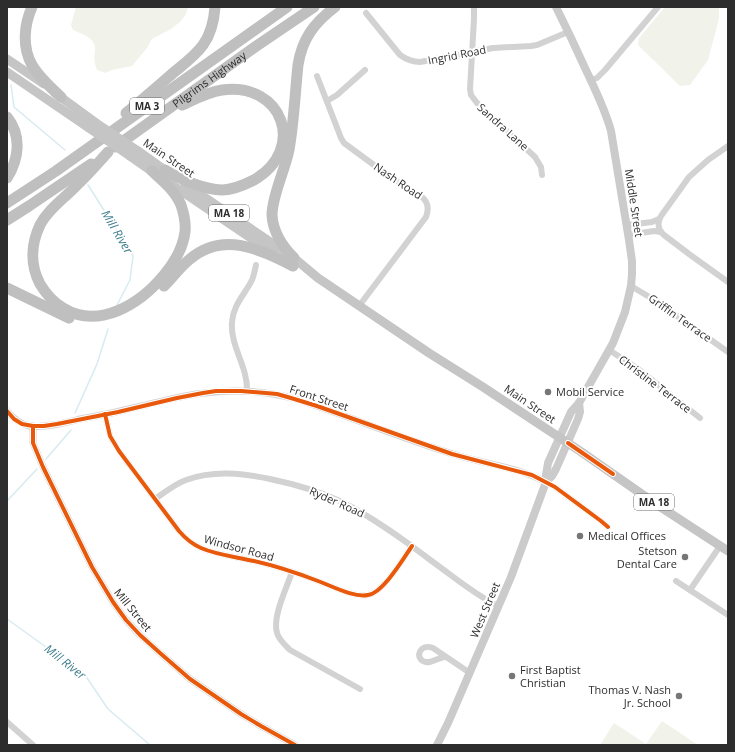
<svg xmlns="http://www.w3.org/2000/svg" width="735" height="752" font-family="'Open Sans',sans-serif">
<style>
.green{fill:#f1f3eb}
.lines{fill:none;stroke-linecap:round;stroke-linejoin:round}
.stream{stroke:#d8ebf0;stroke-width:1.5}
.minor{stroke:#d2d2d2;stroke-width:6}
.tertiary{stroke:#d2d2d2;stroke-width:7}
.secondary{stroke:#cbcbcb;stroke-width:8}
.primary{stroke:#c5c5c5;stroke-width:9}
.motorway{stroke:#bfbfbf;stroke-width:11}
.primary-bridge{stroke:#c5c5c5;stroke-width:9}
.cycleway-casing{stroke:#fff;stroke-width:6}
.cycleway{stroke:#e8590c;stroke-width:4}
.poi-dot{fill:#767676;stroke:#fff;stroke-width:1.5}
.labels{text-anchor:middle;stroke-width:4;stroke-linejoin:round;paint-order:stroke}
.shield{fill:#fff;stroke:#6c6c6c;stroke-width:1}
.shield-label{font-size:10px;font-weight:bold;fill:#2d2d2d}
.street-label{font-size:11px;fill:#2d2d2d;stroke:#fff}
.poi-label{font-size:11px;fill:#2d2d2d;stroke:#fff;text-anchor:start}
.water-label{font-size:12px;font-style:italic;fill:#3d7d8c;stroke:#fff}
</style>
<rect width="100%" height="100%" fill="#fff"/>
<g class="green">
<path d="M76 7H188L186 14 180 22 171 29 152 39 147 48 132 66 112 70 105 73 97 70C94 62 94 59 95 50 96 38 82 34 73 30L71 25Z"/>
<path d="M665 7H719V19L708 60 690 85 680 86 638 45 639 38Z"/>
<path d="M662 721 698 745H600L614 723 646 744Z"/>
</g>
<g class="lines">
<g class="stream">
<path d="M7 41V42"/>
<path d="M11 85 14 107 65 150"/>
<path d="M88 185 133 256 130 280 117 305"/>
<path d="M75 413 97 364 108 329"/>
<path d="M46 459 71 430"/>
<path d="M7 501 37 469"/>
<path d="M7 619 85 675 108 709 150 745"/>
</g>
<g class="minor">
<path d="M474 7V19L470 89 471 95 477 103 535 157 541 167 542 175"/>
<path d="M366 13 400 55C407 60 412 62 420 62L493 48 531 46 537 45 568 32"/>
<path d="M317 76 341 138 344 143 393 179 422 197C428 202 429 209 426 217L359 306"/>
<path d="M591 80 597 78 605 70 658 7"/>
<path d="M327 101 337 95 365 70"/>
<path d="M728 146 708 160 689 177 661 216C657 223 658 230 664 235L689 254 728 282"/>
<path d="M627 225 652 222 659 219"/>
<path d="M628 235 654 231 661 232"/>
<path d="M631 286 656 301 728 352"/>
<path d="M609 350 637 368 700 418"/>
<path d="M247 391C248 367 230 346 232 322 233 305 245 294 252 280 254 275 255 270 256 265"/>
<path d="M105 414 110 436 119 451 179 531C185 538 192 544 201 548 217 555 237 557 254 561 276 566 297 573 318 581 332 586 354 598 368 595 383 593 403 559 412 546"/>
<path d="M546 482 555 487 601 521 608 527"/>
<path d="M155 499C165 492 175 484 186 480 213 470 242 473 270 479 294 484 319 491 342 502 374 518 404 540 433 562 454 577 475 595 498 606"/>
<path d="M292 572C287 587 272 617 277 633 279 640 285 645 290 650L360 689"/>
<path d="M676 581 728 615"/>
<path d="M690 590 720 546"/>
<path d="M444 657C438 658 429 665 423 661 415 657 420 643 433 648L470 673"/>
<path d="M7 722 33 745"/>
</g>
<g class="tertiary">
<path d="M7 411C13 418 20 424 29 426 46 428 64 423 80 419 99 416 118 412 137 407 160 402 182 395 205 393 237 389 269 391 299 400 351 417 401 438 453 454 484 464 518 467 546 482"/>
<path d="M33 426V443L43 467 92 567 113 602 126 620 140 635 160 653 190 679 241 714 261 726 295 745"/>
</g>
<g class="secondary">
<path d="M546 482V475L548 463 571 412 579 403 613 343 625 312 631 286 632 274V261L629 240 611 131C605 109 595 89 585 68 576 48 566 27 556 7"/>
<path d="M437 745 448 723 511 577 546 482 552 476 556 469 578 419 580 412 579 403"/>
</g>
<g class="primary">
<path d="M7 59 44 84"/>
<path d="M7 72 89 128"/>
<path d="M55 93 96 123"/>
<path d="M138 151 169 173"/>
<path d="M130 156 157 175"/>
<path d="M168 182 273 253"/>
<path d="M185 184 294 258 318 278 429 353 483 387 580 451 656 504 728 551"/>
</g>
<g class="motorway">
<path d="M32 7C24 25 22 47 32 65 39 77 51 88 61 97"/>
<path d="M126 113C142 100 158 86 173 73 184 64 195 56 203 45 211 34 214 21 215 7"/>
<path d="M7 117C22 136 19 159 7 178"/>
<path id="s1" d="M115 147 255 47 314 7"/>
<path d="M108 152C98 163 88 175 77 185 65 198 48 209 40 225 31 244 30 265 40 284 46 294 53 302 63 308 99 330 140 304 164 275 174 263 183 248 185 232 186 223 184 214 181 205 175 191 163 181 152 171"/>
<path d="M165 170C182 180 202 189 222 190 233 190 244 185 254 180 307 149 283 82 222 90 208 92 195 99 182 105"/>
<path d="M7 203 56 171 287 7"/>
<path d="M7 220 29 206 91 164"/>
<path d="M294 258C282 246 273 232 272 215 272 196 285 170 289 150 294 122 295 93 298 65 302 39 314 23 335 7"/>
<path d="M164 286C173 277 180 267 190 259 223 231 259 249 293 266"/>
<path d="M7 288 69 318"/>
</g>
<g class="primary-bridge">
<path d="M96 123 138 151"/>
<path d="M89 128 130 156"/>
</g>
<defs>
<g id="cycleway">
<path d="M7 411 14 419 22 424 33 426H44L57 424 118 412 177 398 203 393 216 391H241L277 394 291 398 317 406 452 454 532 475 555 487 601 521 608 527"/>
<path d="M105 414 110 436 119 451 179 531C185 538 192 544 201 548 217 555 237 557 254 561 276 566 297 573 318 581 332 586 354 598 368 595 383 593 403 559 412 546"/>
<path d="M33 426V443L43 467 92 567 113 602 126 620 140 635 160 653 190 679 241 714 261 726 295 745"/>
<path d="M568 443 613 474"/>
</g>
</defs>
<use href="#cycleway" class="cycleway-casing"/>
<use href="#cycleway" class="cycleway"/>
</g>
<g class="poi-dot">
<circle cx="548" cy="392" r="4"/>
<circle cx="580" cy="536" r="4"/>
<circle cx="685" cy="557" r="4"/>
<circle cx="512" cy="676" r="4"/>
<circle cx="679" cy="696" r="4"/>
</g>
<g class="labels">
<g class="shield">
<rect x="130" y="98" width="34" height="16" rx="3"/>
<rect x="209" y="205" width="40" height="16" rx="3"/>
<rect x="634" y="494" width="40" height="16" rx="3"/>
</g>
<g class="shield-label">
<text x="147" y="110">MA 3</text>
<text x="229" y="217">MA 18</text>
<text x="654" y="506">MA 18</text>
</g>
<g class="street-label">
<text transform="translate(457 55) rotate(-11)" y="4">Ingrid Road</text>
<text dy="4" stroke="none"><textPath href="#s1" startOffset="116">Pilgrims Highway</textPath></text>
<text transform="translate(503 127) rotate(42)" y="4">Sandra Lane</text>
<text transform="translate(169 158) rotate(34)" y="4">Main Street</text>
<text transform="translate(398 181) rotate(34)" y="4">Nash Road</text>
<text transform="translate(634 203) rotate(81)" y="4">Middle Street</text>
<text transform="translate(680 318) rotate(35)" y="4">Griffin Terrace</text>
<text transform="translate(655 384) rotate(37)" y="4">Christine Terrace</text>
<text transform="translate(319 398) rotate(18)" y="4">Front Street</text>
<text transform="translate(530 404) rotate(34)" y="4">Main Street</text>
<text transform="translate(337 502) rotate(24)" y="4">Ryder Road</text>
<text transform="translate(239 548) rotate(15)" y="4">Windsor Road</text>
<text transform="translate(133 610) rotate(51)" y="4">Mill Street</text>
<text transform="translate(485 610) rotate(-67)" y="4">West Street</text>
</g>
<g class="poi-label">
<text x="556" y="396">Mobil Service</text>
<text x="588" y="540">Medical Offices</text>
<text x="677" y="555" text-anchor="end">Stetson<tspan x="677" dy="13">Dental Care</tspan></text>
<text x="520" y="674">First Baptist<tspan x="520" dy="13">Christian</tspan></text>
<text x="671" y="694" text-anchor="end">Thomas V. Nash<tspan x="671" dy="13">Jr. School</tspan></text>
</g>
<g class="water-label">
<text transform="translate(117 232) rotate(59)" y="4">Mill River</text>
<text transform="translate(65 662) rotate(38)" y="4">Mill River</text>
</g>
</g>
<rect width="735" height="752" fill="none" stroke="#2d2d2d" stroke-width="16"/>
</svg>
